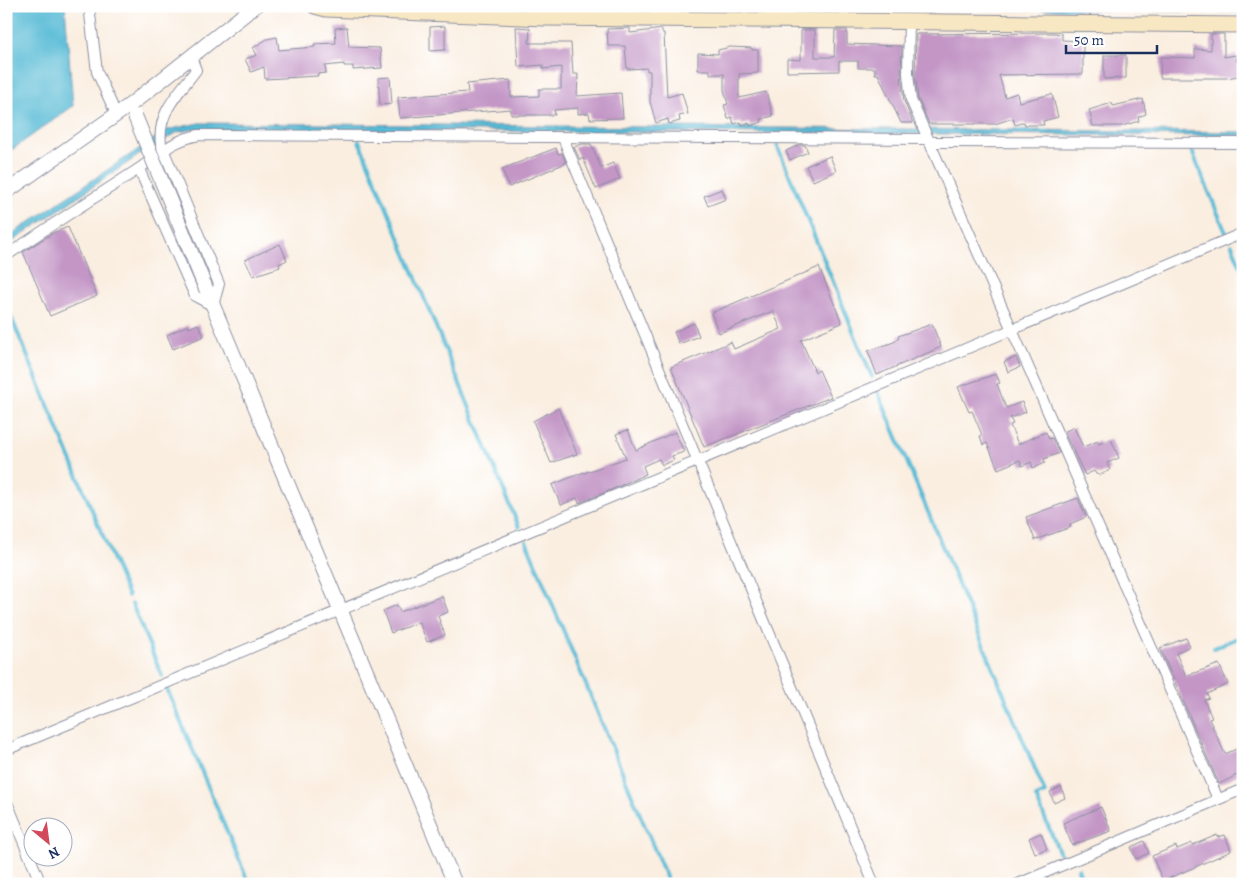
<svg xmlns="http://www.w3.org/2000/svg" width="1249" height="890" font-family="Alegreya,serif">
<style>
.water{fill:#58bbd6;stroke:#3a759a}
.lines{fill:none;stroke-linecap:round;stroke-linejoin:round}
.stream{stroke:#58bbd6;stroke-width:4}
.building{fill:#c396c6}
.minor-casing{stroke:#8a8e9f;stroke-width:12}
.tertiary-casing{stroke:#8a8e9f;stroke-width:16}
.secondary-casing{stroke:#8a8e9f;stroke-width:17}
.minor{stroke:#fff;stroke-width:10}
.tertiary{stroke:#fff;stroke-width:14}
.secondary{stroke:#f8e7c3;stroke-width:15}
.tertiary-bridge-casing{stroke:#8a8e9f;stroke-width:16;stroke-linecap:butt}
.tertiary-bridge{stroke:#fff;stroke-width:14}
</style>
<rect width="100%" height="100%" fill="#fff"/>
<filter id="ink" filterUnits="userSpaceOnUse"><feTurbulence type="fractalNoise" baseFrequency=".02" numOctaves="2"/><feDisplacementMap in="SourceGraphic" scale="10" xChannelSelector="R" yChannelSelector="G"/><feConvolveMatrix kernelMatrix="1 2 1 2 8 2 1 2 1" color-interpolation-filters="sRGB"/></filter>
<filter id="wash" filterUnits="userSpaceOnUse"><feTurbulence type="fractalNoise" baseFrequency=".0096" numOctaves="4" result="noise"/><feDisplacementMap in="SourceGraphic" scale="20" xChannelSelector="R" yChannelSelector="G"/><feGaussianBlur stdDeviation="1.12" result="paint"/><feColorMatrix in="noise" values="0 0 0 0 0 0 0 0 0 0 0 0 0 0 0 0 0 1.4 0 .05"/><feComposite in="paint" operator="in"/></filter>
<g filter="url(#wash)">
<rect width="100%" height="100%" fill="#faeee0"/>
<g class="water">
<path d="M6 6H65L73 106 6 154Z"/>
<path d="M753 6H1243V12Z"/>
<path d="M199 123 1243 132V136L195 129 178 132 139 155 6 246V238L167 130Z"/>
</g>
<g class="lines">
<g class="stream">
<path d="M359 141 519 527"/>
<path d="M777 145 872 377"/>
<path d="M1191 149 1226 233"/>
<path d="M1232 245 1243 272"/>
<path d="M6 305 128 596"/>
<path d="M878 392 1045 793 1036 797 1060 854"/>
<path d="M526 541 669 884"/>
<path d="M132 604 162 676"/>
<path d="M1214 648 1243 636"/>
<path d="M167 689 249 884"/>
<path d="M1078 869 1084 884"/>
</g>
</g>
<g id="blocks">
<g class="building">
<path d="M445 26V50L430 51V27Z"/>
<path d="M347 27 349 47 380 48 382 68 353 70V66H344V64L325 66 326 73 317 74 318 76 265 79 264 67 251 72 245 59 257 55 253 48 267 39 277 37 279 50 315 47 314 44 336 43 335 28Z"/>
<path d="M516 27 530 28 529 43H571L573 74H578L577 96 621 93 623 118 590 119 589 113 578 114V108L554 110 555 115H511V109L400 118 398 97 468 92 467 84 510 80 511 97 539 96V89H561V67L543 69V65L518 67Z"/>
<path d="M630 28V33L662 29V33H664L667 97 682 93 688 114 679 116 680 121 669 124 668 119 656 123 650 102V71H647V68L627 69 625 46H608L607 29Z"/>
<path d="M801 30H815V57H834L835 30H847V44L902 46 901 74 904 101 913 123H901L878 74H875V68H858V61H839V71L787 72V59L801 60Z"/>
<path d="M1054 33 1062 34V40L1083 41V74L999 75 1005 97 1017 93 1019 102 1052 94 1058 117 1043 121 1044 125H1025L1024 122 1015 125 1013 118 995 124H929L918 98 915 74 916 34Z"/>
<path d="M1211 34H1224V57L1236 55 1237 62 1243 58V75L1227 78H1160L1161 57 1195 58V49L1211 50Z"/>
<path d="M730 47 752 48V50H758V73L739 74V98L766 92 773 116 761 119 762 122 750 126 749 123 742 125 741 122 734 124 732 117 728 119 724 105 728 104 724 90V74H710V70H698V53L718 54V50Z"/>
<path d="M1104 55H1126V78L1104 79Z"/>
<path d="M390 77 392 104 380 105 378 78Z"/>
<path d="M1143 99 1146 114 1138 117 1139 121 1122 126H1093L1089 110 1112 103 1113 106Z"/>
<path d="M582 144H591L601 168 613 163 620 179 596 189 583 158 580 160 574 147Z"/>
<path d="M799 145H805L808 152 790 160 786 151Z"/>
<path d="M556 148 558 154 562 153 566 163 509 187 502 169Z"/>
<path d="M830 156 836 171 813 181 806 166Z"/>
<path d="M722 189 726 199 708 206 704 196Z"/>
<path d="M68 227 97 296 50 316 23 252 53 233Z"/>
<path d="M280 244 287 260 279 264 280 267 253 276 245 260Z"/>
<path d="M819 267 842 323 801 340 815 372 819 370 831 397 704 447 671 367 731 342 734 349 781 329 773 311 719 333 711 313Z"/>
<path d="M694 323 699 336 679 344 674 332Z"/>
<path d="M198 324 204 336 173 349 167 335 188 325 189 328Z"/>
<path d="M932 324 941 347 877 375 868 351 894 342 899 338 898 336Z"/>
<path d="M1016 357 1020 367 1008 372 1004 362Z"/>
<path d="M996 374 1000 383 997 384 1006 408 1022 402 1026 412 1010 418 1013 424 1010 425 1018 444 1046 432 1049 439 1052 438 1059 453 1044 459 1045 463 1033 468 1031 462 1022 466 1020 460 998 469 987 443 983 445 980 436 982 435 972 411 969 412 958 387Z"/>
<path d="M558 408 577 454 551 463 533 421Z"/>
<path d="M1074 427 1083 447 1098 441 1099 444 1111 439 1119 458 1107 463 1110 470 1100 475 1096 474 1094 471 1085 475 1064 432Z"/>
<path d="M628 430 636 450 675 432 684 452 672 456 674 460 662 465 659 459 643 466 646 474 606 492 579 503 577 498 561 505 552 485 584 472V473L626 458 616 434Z"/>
<path d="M1078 498 1086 517 1070 524 1071 527 1035 540 1026 517Z"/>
<path d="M442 596 448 612 438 616 445 635 427 642 419 622 391 633 383 611 397 605 400 612Z"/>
<path d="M1186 638 1190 646 1176 653 1186 676 1219 664 1228 684 1207 694 1209 698 1204 700 1212 718 1209 719 1225 754 1243 746V772L1219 784 1160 648Z"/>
<path d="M1061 787 1065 798 1054 803 1050 792Z"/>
<path d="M1101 807 1111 831 1072 845 1063 823Z"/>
<path d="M1041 833 1047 849 1035 853 1029 838Z"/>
<path d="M1217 835 1218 837 1225 835 1231 851 1163 881 1152 856 1176 846 1177 849 1192 843 1193 845Z"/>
<path d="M1144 841 1149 853 1136 859 1131 847Z"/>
</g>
</g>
</g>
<g filter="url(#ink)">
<use href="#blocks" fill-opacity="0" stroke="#8a8e9f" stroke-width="1"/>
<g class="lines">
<defs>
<g id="minor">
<path d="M89 6 97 72 116 114"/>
<path d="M909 21 908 74 911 100 1218 799"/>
<path d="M563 138 874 884"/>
<path d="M929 142 1243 143"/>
<path d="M139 169 195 296 213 306 219 284 161 144C157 112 179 93 196 70L191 57"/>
<path d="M6 256C49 226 93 199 137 170 160 155 169 141 199 135L928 139"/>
<path d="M6 750 1243 233"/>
<path d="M6 800 41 884"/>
<path d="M1018 884 1243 789"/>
</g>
<g id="tertiary">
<path d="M6 192 130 105 255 6"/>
<path d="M204 284 455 884"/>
</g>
<path id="secondary" d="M315 6 326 9 545 18 1243 25"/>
</defs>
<use href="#minor" class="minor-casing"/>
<use href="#tertiary" class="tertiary-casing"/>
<use href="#secondary" class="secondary-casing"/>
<use href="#minor" class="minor"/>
<use href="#tertiary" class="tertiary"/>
<use href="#secondary" class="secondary"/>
<defs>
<path id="tertiary-bridge" d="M135 116 204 284"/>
</defs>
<use href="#tertiary-bridge" class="tertiary-bridge-casing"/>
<use href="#tertiary-bridge" class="tertiary-bridge"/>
</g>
</g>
<rect width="1249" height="890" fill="none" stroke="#fff" stroke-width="25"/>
<g transform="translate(48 842) rotate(151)"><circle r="24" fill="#ffffff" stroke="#a4acbf"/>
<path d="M0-4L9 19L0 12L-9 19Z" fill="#d1495b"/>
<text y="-8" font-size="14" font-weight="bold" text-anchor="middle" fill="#1b2f5e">N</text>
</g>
<path d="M1066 45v8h91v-8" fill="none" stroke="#1b2f5e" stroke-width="2.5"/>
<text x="1074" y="45" font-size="15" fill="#1b2f5e" stroke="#ffffff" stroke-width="4" paint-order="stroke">50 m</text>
</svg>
